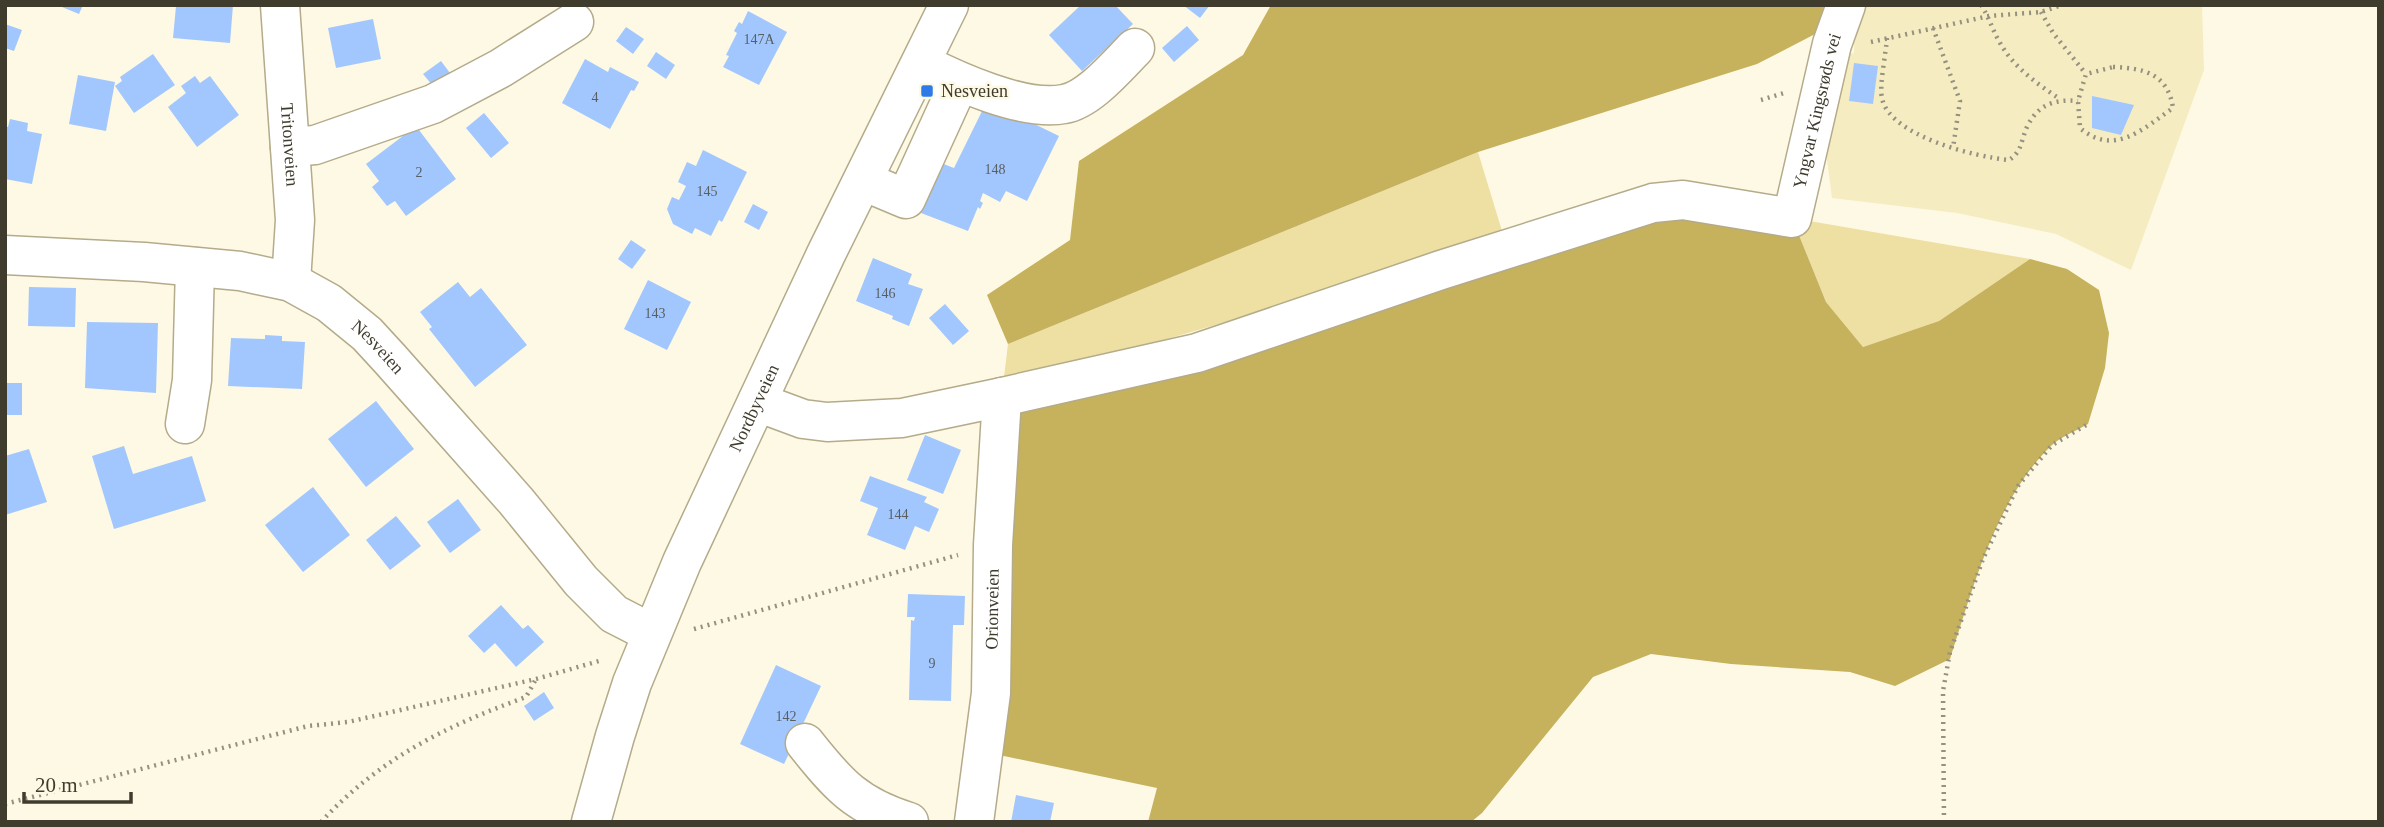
<svg xmlns="http://www.w3.org/2000/svg" width="2384" height="827" font-family="Georgia,serif">
<style>
.built{fill:#f6ecc1}
.green{fill:#eedfa3}
.forest{fill:#c6b15c}
.building{fill:#a2c7fe}
.lines{fill:none;stroke-linecap:round;stroke-linejoin:round}
.minor-casing{stroke:#b4ab8a;stroke-width:41}
.major-casing{stroke:#b4ab8a;stroke-width:41}
.path{stroke:#959180;stroke-width:4.5;stroke-dasharray:2 5;stroke-linecap:butt}
.minor{stroke:#fff;stroke-width:38}
.major{stroke:#fff;stroke-width:38}
.poi-dot{fill:#2e7be7;stroke:#fef9e4;stroke-width:2.5}
.labels{text-anchor:middle;stroke-width:5;stroke-linejoin:round;paint-order:stroke}
.number-label{font-size:14px;fill:#585f62}
.poi-label{font-size:18px;fill:#3f3c2e;stroke:#fef9e4;text-anchor:start}
.street-label{font-size:18px;fill:#3f3c2e;stroke:#fef9e4}
</style>
<rect width="100%" height="100%" fill="#fef9e4"/>
<path class="built" d="M1861 5H2202L2204 70 2131 270 2056 234 1957 213 1832 198 1826 152 1845 55 1854 53V25Z"/>
<g class="green">
<path d="M1478 152 1502 231 1222 323 1095 360 1004 377 1008 344Z"/>
<path d="M1792 218 2030 259 1939 321 1863 347 1826 302Z"/>
</g>
<g class="forest">
<path d="M1271 5H1830L1819 32 1757 64 1478 152 1008 344 987 295 1070 240 1079 161 1243 55Z"/>
<path d="M1653 203 1792 218 1826 302 1863 347 1939 321 2030 259 2067 269 2099 290 2109 333 2105 368 2088 424C2076 431 2060 437 2051 446 1996 499 1973 588 1950 659L1895 686 1850 672 1731 664 1651 654 1593 677 1482 813 1471 822H1148L1157 788 985 752 1002 397Z"/>
</g>
<g class="building">
<path d="M57 5H83L79 14Z"/>
<path d="M190 5H233L230 43 173 38 176 6Z"/>
<path d="M1081 5H1115L1133 24 1082 71 1049 35Z"/>
<path d="M1183 5H1210L1200 18Z"/>
<path d="M748 11 787 32 759 85 723 67 729 56 726 55 737 33 734 31 739 22 742 24Z"/>
<path d="M373 19 381 59 336 68 328 28Z"/>
<path d="M5 24 22 30 14 51 5 48Z"/>
<path d="M1187 26 1199 40 1174 62 1162 48Z"/>
<path d="M626 27 644 39 633 54 616 41Z"/>
<path d="M656 52 675 65 666 79 647 66Z"/>
<path d="M153 54 175 85 134 113 115 86 122 81 120 77Z"/>
<path d="M585 59 608 72 610 67 639 82 634 91 631 90 610 129 562 103Z"/>
<path d="M441 61 450 73 433 86 423 74Z"/>
<path d="M1854 63 1878 66 1873 104 1849 101Z"/>
<path d="M78 75 115 82 106 131 69 124Z"/>
<path d="M195 76 200 83 210 76 239 115 197 147 168 107 186 93 181 86Z"/>
<path d="M2092 96 2134 105 2121 135 2092 128Z"/>
<path d="M987 101 1059 136 1027 201 1006 191 1000 202 983 193 980 201 983 203 980 209 978 207 968 231 921 213 941 163 954 168Z"/>
<path d="M484 113 509 143 491 158 466 128Z"/>
<path d="M10 119 28 123 27 131 42 134 32 184 5 179V127H8Z"/>
<path d="M416 126 456 179 406 216 395 201 387 206 372 187 379 181 366 164Z"/>
<path d="M703 150 747 172 722 222 719 220 711 236 695 228 692 234 673 224 667 209 672 197 679 200 686 186 678 182 687 162 696 166Z"/>
<path d="M753 204 768 212 759 230 744 222Z"/>
<path d="M631 240 646 250 632 269 618 259Z"/>
<path d="M873 258 912 274 908 284 923 289 909 326 892 319 893 316 856 301Z"/>
<path d="M648 280 691 302 667 350 624 329Z"/>
<path d="M458 282 470 297 481 288 527 345 475 387 429 329 432 327 420 312Z"/>
<path d="M29 287 76 288 75 327 28 326Z"/>
<path d="M945 304 969 331 953 345 929 318Z"/>
<path d="M87 322 158 323 156 393 85 388Z"/>
<path d="M265 335 282 336V341L305 342 302 389 228 386 231 338 265 339Z"/>
<rect x="5" y="383" width="17" height="32"/>
<path d="M376 401 414 449 366 487 328 439Z"/>
<path d="M925 435 961 450 943 494 907 480Z"/>
<path d="M124 446 133 474 192 456 206 501 114 529 92 456Z"/>
<path d="M29 449 47 502 5 515V456Z"/>
<path d="M870 476 927 497 924 502 939 509 929 532 915 526 905 550 867 535 878 508 860 501Z"/>
<path d="M313 487 350 535 303 572 265 525Z"/>
<path d="M458 499 481 530 450 553 427 522Z"/>
<path d="M396 516 421 546 390 570 366 540Z"/>
<path d="M908 594 965 596 964 625H953L951 701 909 700 911 620 914 621 915 617H907Z"/>
<path d="M501 605 523 629 528 625 544 642 516 667 495 643 484 653 468 636Z"/>
<path d="M776 665 821 686 784 764 740 744Z"/>
<path d="M544 692 554 708 534 721 524 706Z"/>
<path d="M1016 795 1054 803 1050 822H1011Z"/>
</g>
<g class="lines">
<defs>
<g id="minor">
<path id="s1" d="M280 5 295 220 291 282"/>
<path d="M921 63C956 81 1024 112 1064 104 1089 100 1117 66 1135 48"/>
<path d="M290 147 315 145 433 104 501 68 574 22"/>
<path d="M863 181 906 199 959 83"/>
<path id="s2" d="M5 255 144 262 240 271 291 282 329 303 367 334 390 359 516 501 581 581 614 614 651 633"/>
<path id="s3" d="M757 402 803 419 827 422 902 418 1002 397 1197 353 1441 270 1653 203 1683 200 1792 218 1832 44 1846 5"/>
<path d="M185 424 192 380 195 267"/>
<path d="M805 743C838 785 857 806 909 822"/>
<path id="s4" d="M974 822 991 693 993 545 1002 397"/>
</g>
<g id="major">
<path id="s5" d="M591 822 615 736 632 683 682 562 826 254 949 5"/>
</g>
</defs>
<use href="#minor" class="minor-casing"/>
<use href="#major" class="major-casing"/>
<g class="path">
<path d="M1981 5C1989 17 1992 29 1999 41 2012 66 2037 84 2060 99"/>
<path d="M2041 12 2053 33 2086 74"/>
<path d="M1933 28 1960 101 1953 148"/>
<path d="M1887 38C1886 53 1879 86 1882 98 1889 136 1976 157 2009 160 2022 152 2021 140 2027 127 2038 104 2055 99 2078 101"/>
<path d="M1871 42 1989 16 2041 12 2062 5"/>
<path d="M2113 67C2144 68 2168 74 2173 108 2143 129 2114 157 2080 128L2078 101 2086 74Z"/>
<path d="M1761 100 1784 93"/>
<path d="M694 629 958 555"/>
<path d="M5 804 308 726 348 722 536 679 599 661"/>
<path d="M321 822C380 758 446 726 526 697L536 679"/>
<path d="M1944 822 1943 691 1950 652 1983 559 2018 486 2052 445 2088 424"/>
</g>
<use href="#minor" class="minor"/>
<use href="#major" class="major"/>
</g>
<rect class="poi-dot" x="920" y="84" width="14" height="14" rx="3.5"/>
<g class="labels">
<g class="number-label">
<text x="759" y="44">147A</text>
<text x="595" y="102">4</text>
<text x="995" y="174">148</text>
<text x="419" y="177">2</text>
<text x="707" y="196">145</text>
<text x="885" y="298">146</text>
<text x="655" y="318">143</text>
<text x="898" y="519">144</text>
<text x="932" y="668">9</text>
<text x="786" y="721">142</text>
</g>
<g class="poi-label">
<text x="941" y="97">Nesveien</text>
</g>
<g class="street-label">
<text dy="6" stroke="none"><textPath href="#s3" startOffset="1181">Yngvar Kingsrøds vei</textPath></text>
<text dy="6" stroke="none"><textPath href="#s1" startOffset="140">Tritonveien</textPath></text>
<text dy="6" stroke="none"><textPath href="#s2" startOffset="397">Nesveien</textPath></text>
<text dy="6" stroke="none"><textPath href="#s5" startOffset="446">Nordbyveien</textPath></text>
<text dy="6" stroke="none"><textPath href="#s4" startOffset="214">Orionveien</textPath></text>
</g>
</g>
<rect width="2384" height="827" fill="none" stroke="#3f3c2e" stroke-width="14"/>
<path d="M24 792v10h107v-10" fill="none" stroke="#3f3c2e" stroke-width="3.5"/>
<text x="35" y="792" font-size="21" fill="#3f3c2e" stroke="#fef9e4" stroke-width="5" paint-order="stroke">20 m</text>
</svg>
